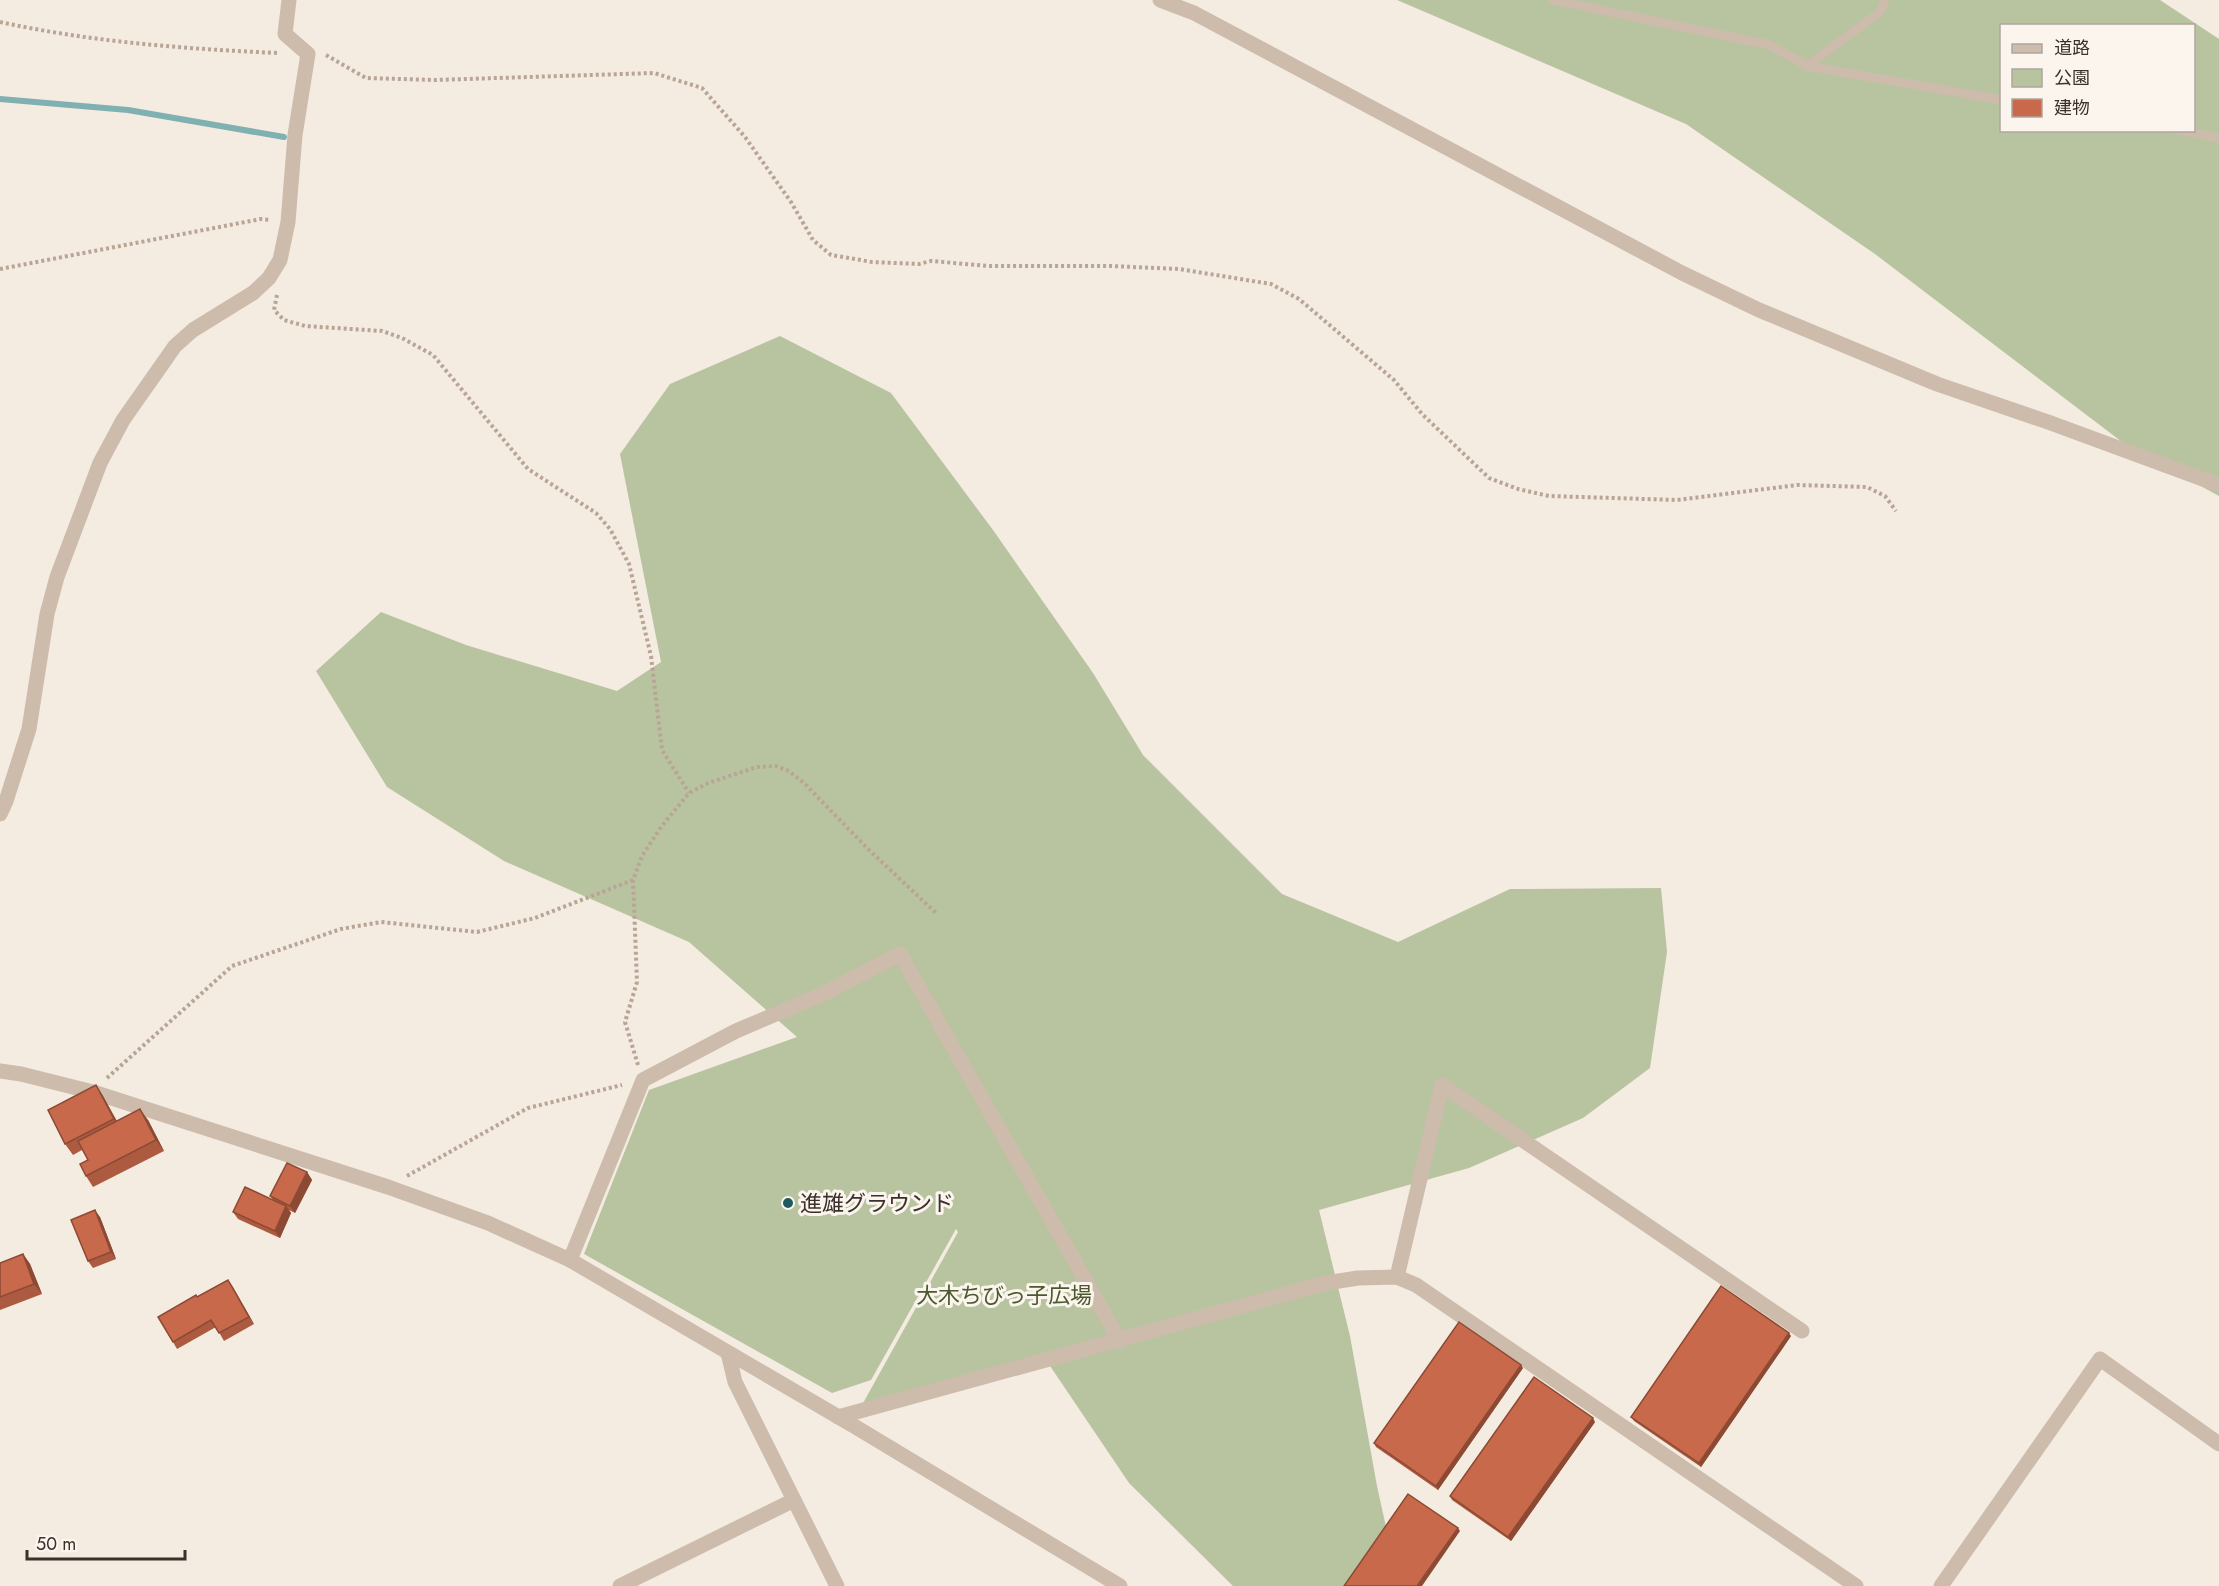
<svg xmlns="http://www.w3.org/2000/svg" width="2219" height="1586" font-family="Jost,'Noto Sans JP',sans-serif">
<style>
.green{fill:#b8c4a0;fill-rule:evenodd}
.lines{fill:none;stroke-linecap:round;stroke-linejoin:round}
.stream{stroke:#7fb0b2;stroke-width:6}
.path{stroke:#b9a596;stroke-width:4;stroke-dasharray:3 3;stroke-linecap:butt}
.service{stroke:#cdbbac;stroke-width:9}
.minor{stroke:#cdbbac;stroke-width:15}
.tertiary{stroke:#cdbbac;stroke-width:15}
.wall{fill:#ac5a40}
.shaded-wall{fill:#8c4a34}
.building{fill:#c8694b;stroke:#8c4a34;stroke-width:1.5}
.poi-dot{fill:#1f5a5e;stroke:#fbf5ee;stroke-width:2}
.labels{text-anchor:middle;stroke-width:6;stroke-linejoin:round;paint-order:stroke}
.poi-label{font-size:22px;fill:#3b302b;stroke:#fbf5ee;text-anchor:start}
.park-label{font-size:22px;fill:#4a5a2e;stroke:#fbf5ee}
</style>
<rect width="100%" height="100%" fill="#f4ebe1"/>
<g class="green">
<path d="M1397 0H2160L2219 39V496L2126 445 1875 254 1686 124ZM2002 26H2194V130H2002Z"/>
<path d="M780 336 891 393 993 530 1093 673 1143 755 1282 894 1398 942 1510 889 1661 888 1667 952 1650 1068 1583 1118 1469 1168 1319 1210 1350 1336 1377 1486 1399 1586H1233L1129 1483 1044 1357 862 1405 958 1232 956 1229 871 1380 832 1393 584 1254 649 1090 797 1037 689 942 504 861 387 787 316 671 381 612 466 645 617 691 661 662 620 454 670 384Z"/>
</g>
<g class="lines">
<path class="stream" d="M0 99 128 110 284 137"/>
<g class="path">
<path d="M0 22C92 42 185 49 279 53"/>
<path d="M326 55 366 78 435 80 654 73 702 88 745 137 791 202 813 240 831 255 872 262 919 264 931 261 990 266H1110L1179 269 1271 284 1299 299 1394 380 1422 414 1489 478 1518 489 1549 496 1677 500 1797 485 1867 487 1885 496 1896 511"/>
<path d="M0 269 261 219 271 220"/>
<path d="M277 295 274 310 284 320 305 326 382 331 402 338 433 355 528 469 596 513 610 529 629 564 651 656 662 750 689 793"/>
<path d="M638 1065 625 1022 637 982 633 880 642 856 661 827 689 793 708 783 757 767 776 766 789 771 805 784 867 848 936 913"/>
<path d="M107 1078 232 966 341 929 381 922 477 932 535 918 633 880"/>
<path d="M407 1176 528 1108 622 1085"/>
</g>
<g class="service">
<path d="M1553 0 1770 45 1807 66 2002 100"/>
<path d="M1807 66 1880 12 1885 0"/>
<path d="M2178 130 2219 138"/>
</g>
<g class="minor">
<path d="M0 814 6 801 29 729 47 614 57 577 100 463 123 420 175 346 193 330 253 293 269 278 280 260 288 222 295 135 308 54 285 34 289 0"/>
<path d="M570 1260 643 1080 736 1031 823 994 900 954 1120 1341"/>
<path d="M1397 1277 1442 1085 1802 1331"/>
<path d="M728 1353 735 1382 837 1586"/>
<path d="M838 1417 1326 1283 1358 1278 1397 1277 1416 1285 1856 1586"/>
<path d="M620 1586 794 1500"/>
<path d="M1941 1586 2100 1359 2219 1444"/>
</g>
<g class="tertiary">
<path d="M1160 0 1194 13 1682 273 1759 310 1937 384 2048 422 2219 485"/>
<path d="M0 1071 21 1074 93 1092 388 1187 488 1223 570 1260 854 1426 1120 1586"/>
</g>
</g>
<g class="wall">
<path d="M96 1085 103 1096 117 1121 148 1120 164 1151 93 1187 86 1176 88 1160 82 1150 73 1155 65 1144Z"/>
<path d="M307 1172 312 1180 295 1213 289 1210 291 1213 280 1238 238 1219 233 1212 273 1200 270 1196Z"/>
<path d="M100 1217 116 1259 93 1268 88 1261Z"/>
<path d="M23 1254 30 1264 42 1294 0 1310V1263Z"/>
<path d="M228 1280 254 1324 224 1341 216 1327 177 1349 173 1342 197 1297Z"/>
<path d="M1791 1336 1701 1467 1634 1421 1631 1417Z"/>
<path d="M1523 1368 1438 1490 1376 1447 1374 1443Z"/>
<path d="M1595 1422 1511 1541 1452 1500 1450 1496Z"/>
</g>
<g class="shaded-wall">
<path d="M96 1085 103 1096 121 1130 114 1119Z"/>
<path d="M140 1109 148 1120 164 1151 156 1140Z"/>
<path d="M307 1172 312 1180 295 1213 290 1206Z"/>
<path d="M286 1206 291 1213 280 1238 275 1231Z"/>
<path d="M95 1210 100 1217 116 1259 111 1252Z"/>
<path d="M23 1254 30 1264 42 1294 34 1284Z"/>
<path d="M228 1280 233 1287 254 1324 249 1317Z"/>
<path d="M1789 1333 1791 1336 1701 1467 1699 1463Z"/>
<path d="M1521 1365 1523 1368 1438 1490 1436 1486Z"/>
<path d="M1593 1418 1595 1422 1511 1541 1508 1537Z"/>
<path d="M1458 1528 1460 1531 1422 1586H1417Z"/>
</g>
<g class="building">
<path d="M96 1085 114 1119 65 1144 48 1110Z"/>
<path d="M140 1109 156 1140 86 1176 80 1164 88 1160 78 1141Z"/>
<path d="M287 1163 307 1172 290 1206 270 1196Z"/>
<path d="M245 1187 286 1206 275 1231 233 1212Z"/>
<path d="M95 1210 111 1252 88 1261 71 1220Z"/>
<path d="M23 1254 34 1284 0 1297V1263Z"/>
<path d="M228 1280 249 1317 219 1333 211 1320 173 1342 158 1317 196 1295 197 1297Z"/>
<path d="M1721 1286 1789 1333 1699 1463 1631 1417Z"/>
<path d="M1459 1322 1521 1365 1436 1486 1374 1443Z"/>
<path d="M1534 1377 1593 1418 1508 1537 1450 1496Z"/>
<path d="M1408 1494 1458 1528 1417 1586H1344Z"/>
</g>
<circle class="poi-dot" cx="788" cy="1203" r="6"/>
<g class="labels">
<g class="poi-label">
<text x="800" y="1211">進雄グラウンド</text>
</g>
<g class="park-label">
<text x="1004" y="1303">大木ちびっ子広場</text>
</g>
</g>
<rect x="2000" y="24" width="195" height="108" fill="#fbf5ee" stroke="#aea6a0" stroke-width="1.5"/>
<rect x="2012" y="44" width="30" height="9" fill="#cdbbac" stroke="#aea6a0" stroke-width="1.5"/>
<text x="2054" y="54" font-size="18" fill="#3b302b">道路</text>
<rect x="2012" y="69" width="30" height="18" fill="#b8c4a0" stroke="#aea6a0" stroke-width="1.5"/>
<text x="2054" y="84" font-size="18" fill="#3b302b">公園</text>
<rect x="2012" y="99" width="30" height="18" fill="#c8694b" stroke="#aea6a0" stroke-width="1.5"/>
<text x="2054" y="114" font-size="18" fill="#3b302b">建物</text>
<path d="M27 1550v9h158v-9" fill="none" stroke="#3b302b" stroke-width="3"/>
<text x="36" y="1550" font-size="18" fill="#3b302b" stroke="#fbf5ee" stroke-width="4.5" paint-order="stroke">50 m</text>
</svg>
